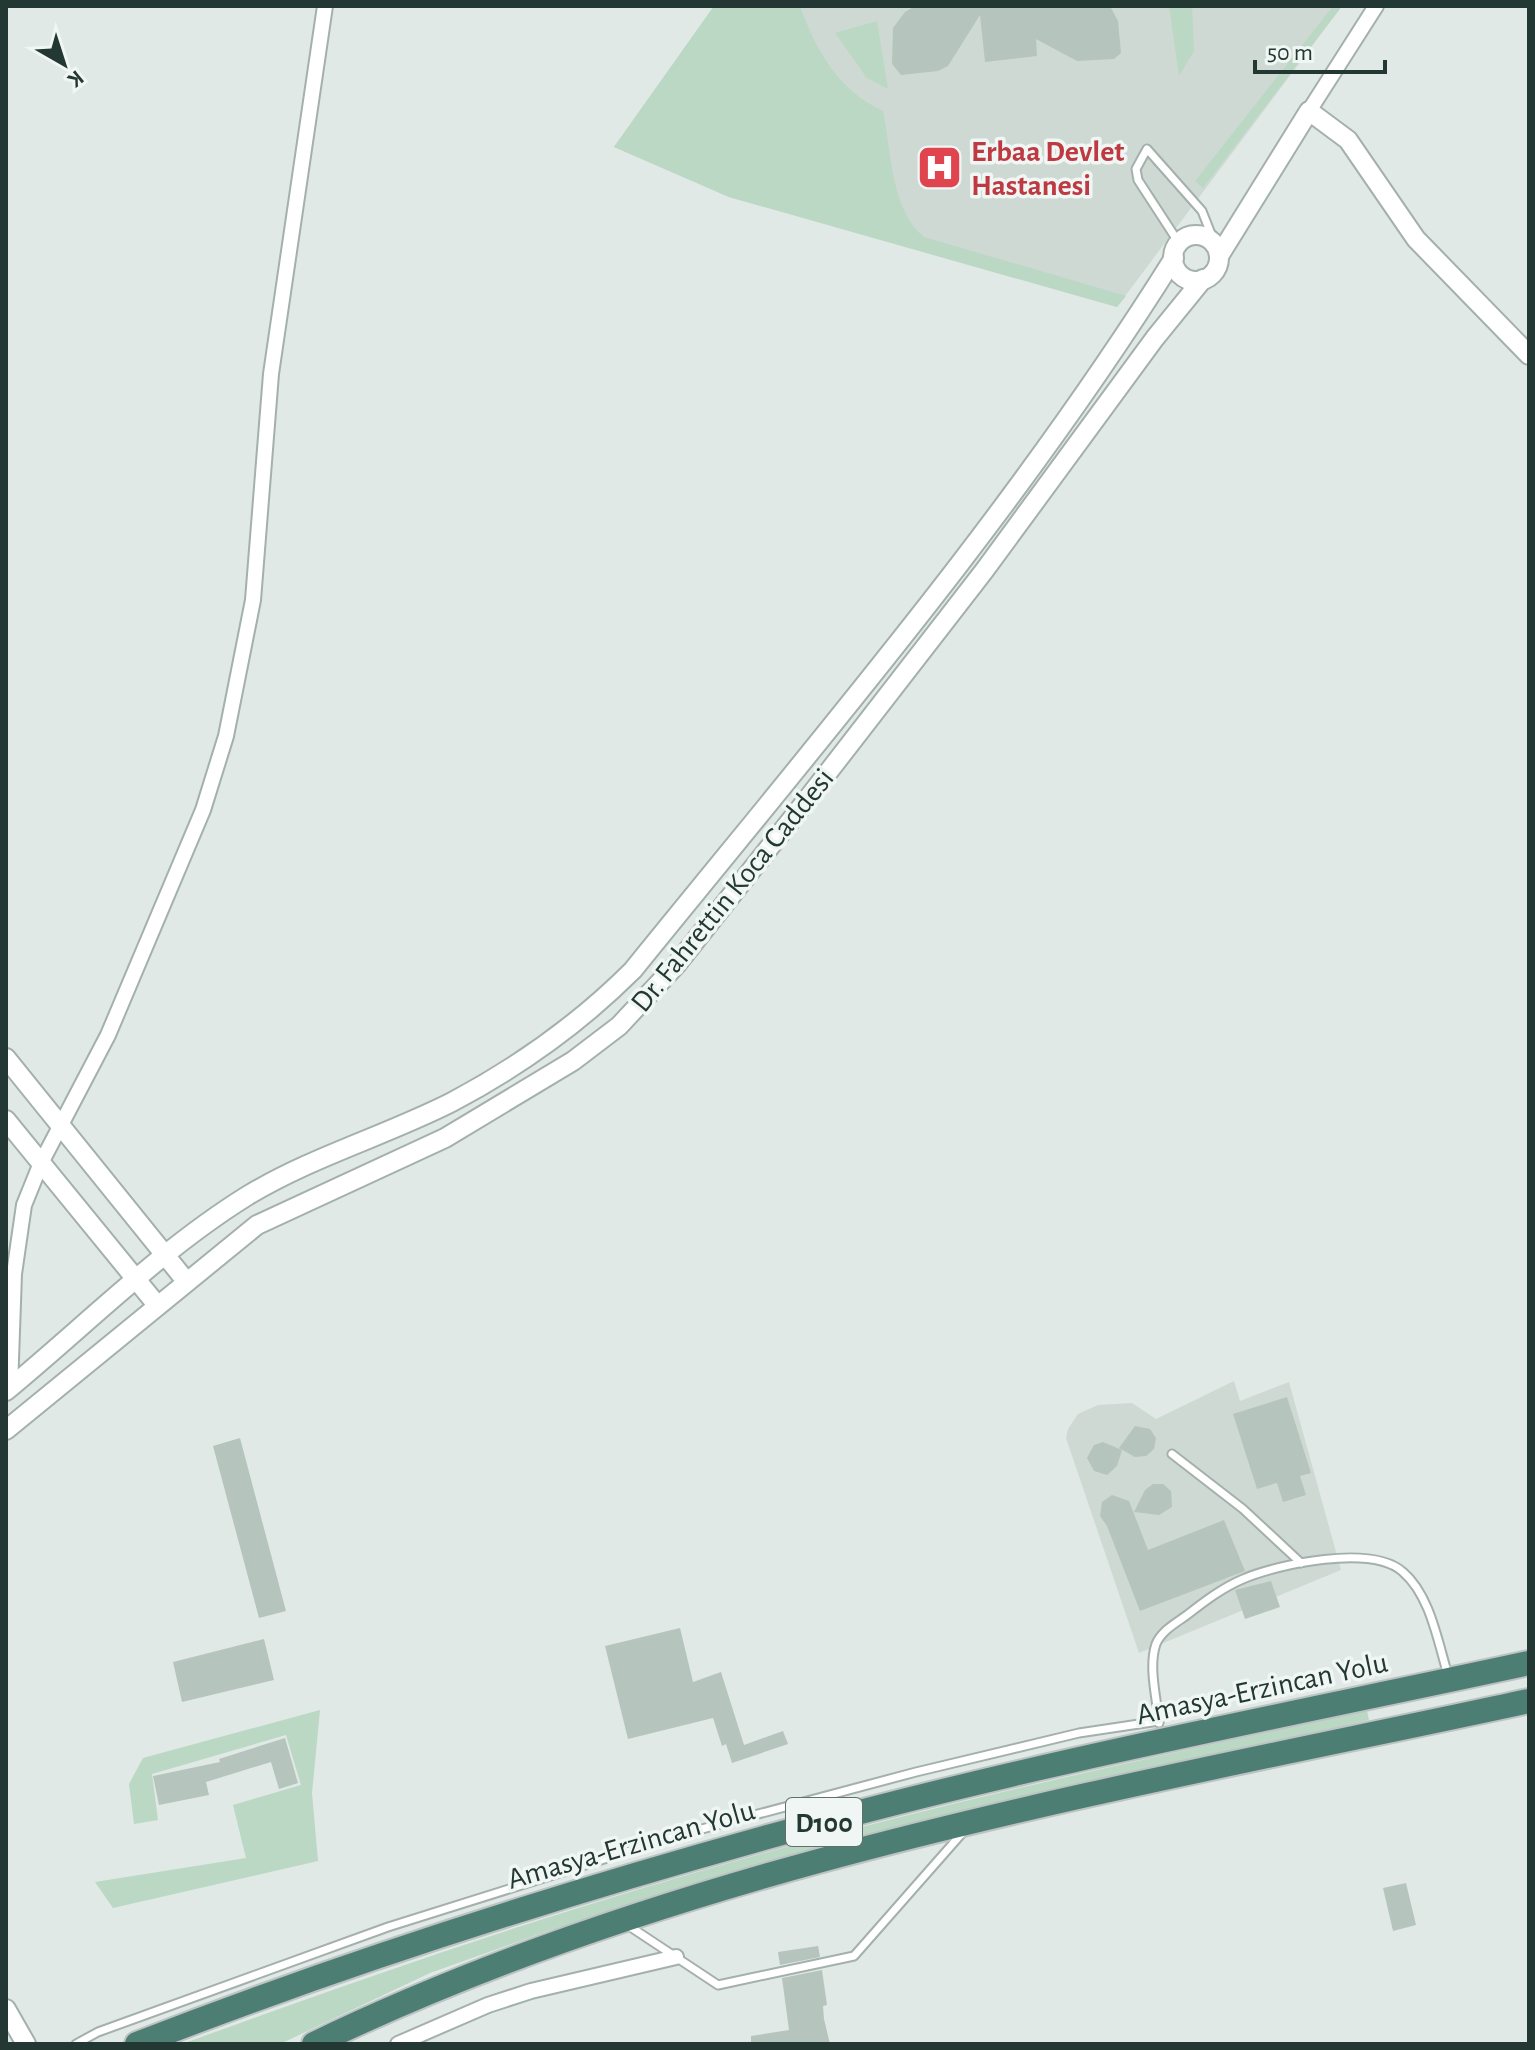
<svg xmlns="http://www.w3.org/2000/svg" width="1535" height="2050" font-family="'Alegreya Sans',sans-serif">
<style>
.built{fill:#ced9d4}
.green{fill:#bbd8c4}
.building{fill:#b6c4be}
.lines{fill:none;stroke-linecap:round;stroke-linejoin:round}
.service-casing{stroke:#a4b0ac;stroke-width:11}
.minor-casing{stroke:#a4b0ac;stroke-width:18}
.tertiary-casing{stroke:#a4b0ac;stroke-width:22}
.trunk-casing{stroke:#bdc3c2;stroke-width:28}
.service{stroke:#fff;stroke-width:7}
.minor{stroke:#fff;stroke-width:14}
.tertiary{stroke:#fff;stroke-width:18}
.trunk{stroke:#4d7e74;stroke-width:24}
.labels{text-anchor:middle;stroke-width:7;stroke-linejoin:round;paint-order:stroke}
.shield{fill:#f0f6f3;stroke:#60716d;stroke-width:2}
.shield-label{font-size:28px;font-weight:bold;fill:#233833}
.health-label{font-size:30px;font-weight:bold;fill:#be3a42;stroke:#f0f6f3;text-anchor:start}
.street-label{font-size:30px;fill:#233833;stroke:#f0f6f3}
</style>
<rect width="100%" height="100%" fill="#e0e9e5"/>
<g class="built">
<path d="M714 6H1342L1117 307 729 197 614 147Z"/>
<path d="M1234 1381 1240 1401 1289 1382 1341 1570 1139 1653 1066 1438 1068 1429 1078 1414 1098 1405 1132 1403 1156 1419Z"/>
</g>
<g class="green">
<path d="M714 6H800C816 51 839 91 883 111 891 150 891 211 924 237L1126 296 1117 307 729 197 614 147Z"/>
<path d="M1169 6H1192L1194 51 1179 76Z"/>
<path d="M1333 6H1342L1203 188 1195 181Z"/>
<path d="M877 21 888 89 867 78 835 33Z"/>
<path d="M320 1710 312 1793 318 1861 113 1908 95 1882 246 1858 233 1805 301 1785 286 1735 152 1774 158 1820 134 1824 129 1784 143 1758Z"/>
<path d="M1367 1711 1369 1720 1035 1799 703 1884 548 1931 430 1973 280 2044H182C379 1972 579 1903 782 1848 975 1796 1171 1752 1367 1711Z"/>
</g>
<g class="building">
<path d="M915 6H1110L1118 21 1121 53 1114 59 1077 61 1036 39 1037 56 985 62 980 15 948 66 938 71 901 75 892 64 893 28 905 12Z"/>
<path d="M1287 1397 1311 1473 1300 1476 1306 1495 1283 1502 1277 1483 1257 1489 1233 1414Z"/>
<path d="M1135 1426 1150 1429 1156 1438 1154 1449 1146 1456 1135 1457 1119 1448Z"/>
<path d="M240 1438 286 1611 259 1618 213 1446Z"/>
<path d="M1103 1442 1122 1450 1117 1466 1107 1475 1094 1471 1087 1458 1094 1445Z"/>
<path d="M1153 1484H1163L1171 1491 1172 1507 1159 1515 1134 1512 1145 1490Z"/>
<path d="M1112 1495 1129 1501 1148 1550 1224 1520 1245 1571 1140 1611 1107 1526 1100 1516 1102 1502Z"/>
<path d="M1271 1581 1280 1607 1245 1619 1235 1590Z"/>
<path d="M680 1628 693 1682 721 1672 744 1745 783 1731 788 1744 732 1763 726 1744 722 1746 713 1718 628 1739 605 1646Z"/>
<path d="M264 1639 274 1680 182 1702 173 1662Z"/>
<path d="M285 1738 298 1783 279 1789 271 1762 206 1782 209 1795 159 1805 153 1776 220 1762 219 1759Z"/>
<path d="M1406 1883 1416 1925 1393 1931 1383 1888Z"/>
<path d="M818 1946 820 1957 780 1965 778 1952Z"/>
<path d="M822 1970 827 2005 823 2006 824 2019 830 2044H751V2036L789 2030 782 1978Z"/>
</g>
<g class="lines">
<defs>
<g id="service">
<path d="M1179 243 1138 180 1136 169 1147 149 1202 211 1217 249"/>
<path d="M1172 1454 1243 1509 1301 1563"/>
<path d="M1159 1723C1157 1699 1148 1667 1156 1644 1161 1631 1176 1623 1187 1615 1205 1601 1222 1588 1243 1579 1278 1564 1372 1544 1403 1572 1431 1596 1438 1644 1449 1678"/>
<path d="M629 1926 718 1985 854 1956 964 1831"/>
<path d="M76 2044 98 2032 388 1927 687 1833 916 1772 1079 1733 1159 1721"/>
</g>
<g id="minor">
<path d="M1309 111 1376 6"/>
<path d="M10 1388 14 1274 24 1205 41 1163 108 1035 203 810 226 736 253 600 271 374 325 6"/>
<path d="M398 2044 488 2005 531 1991 676 1957"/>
</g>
<g id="tertiary">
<circle cx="1196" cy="258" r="23"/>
<path d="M1219 256 1309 111 1348 140 1416 239 1529 355"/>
<path d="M6 1058 186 1281"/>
<path d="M6 1120 157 1305"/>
<path d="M6 1391C85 1326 160 1250 247 1196 311 1157 385 1136 452 1102 520 1066 579 1024 633 970 820 739 1016 511 1174 258"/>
<path d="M6 1430 257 1225 445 1138 573 1061 619 1026 677 964 795 815 984 571 1155 338 1203 279"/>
<path d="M6 2009 26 2044"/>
</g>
<g id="trunk">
<path d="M137 2044C352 1960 571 1891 793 1830 1035 1763 1283 1716 1529 1663"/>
<path d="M314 2044C692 1861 1121 1789 1529 1701"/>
</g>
</defs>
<use href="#service" class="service-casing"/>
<use href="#minor" class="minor-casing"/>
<use href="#tertiary" class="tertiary-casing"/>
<use href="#trunk" class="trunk-casing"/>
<use href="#service" class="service"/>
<use href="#minor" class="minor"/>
<use href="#tertiary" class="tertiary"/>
<use href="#trunk" class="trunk"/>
</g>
<defs>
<symbol id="hospital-square" viewBox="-11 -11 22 22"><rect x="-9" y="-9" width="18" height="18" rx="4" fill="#e0444e" stroke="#f0f6f3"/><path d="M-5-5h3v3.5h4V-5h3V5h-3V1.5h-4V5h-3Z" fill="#fff"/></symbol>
</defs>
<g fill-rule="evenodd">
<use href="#hospital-square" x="914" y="142" width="51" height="51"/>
</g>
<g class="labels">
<rect class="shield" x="786" y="1798" width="76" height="48" rx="6"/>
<g class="shield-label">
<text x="824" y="1832">D100</text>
</g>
<g class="health-label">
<text x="971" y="161">Erbaa Devlet<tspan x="971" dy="34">Hastanesi</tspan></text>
</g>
<g class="street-label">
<text transform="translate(732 890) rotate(-51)" y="10">Dr. Fahrettin Koca Caddesi</text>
<text transform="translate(1262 1688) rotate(-12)" y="10">Amasya-Erzincan Yolu</text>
<text transform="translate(631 1844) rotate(-16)" y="10">Amasya-Erzincan Yolu</text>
</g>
</g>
<rect width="1535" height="2050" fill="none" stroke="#233833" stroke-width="16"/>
<g transform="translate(64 64) rotate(141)" stroke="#f0f6f3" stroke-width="6" paint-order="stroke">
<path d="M0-6L14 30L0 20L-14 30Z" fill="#233833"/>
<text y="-12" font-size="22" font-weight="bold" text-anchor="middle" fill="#233833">K</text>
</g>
<path d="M1255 60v12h130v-12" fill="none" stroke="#233833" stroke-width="4"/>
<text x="1267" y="60" font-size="24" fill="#233833" stroke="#f0f6f3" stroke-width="6" paint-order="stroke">50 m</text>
</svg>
